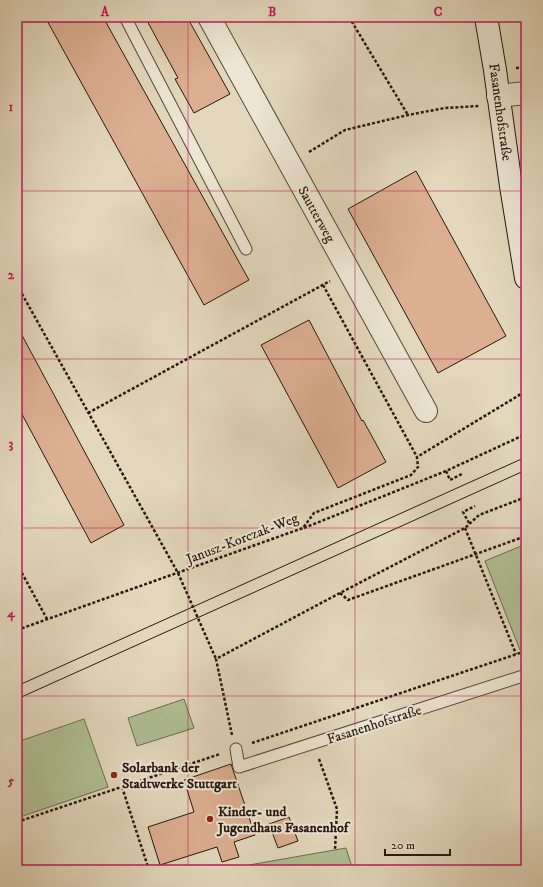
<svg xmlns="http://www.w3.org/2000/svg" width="543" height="887" font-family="'IM FELL DW Pica',serif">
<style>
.green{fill:#b0bf94;stroke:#6a6c52}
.building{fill:#ddaf92;stroke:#241811}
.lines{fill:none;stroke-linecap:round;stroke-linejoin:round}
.lane-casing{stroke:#54483c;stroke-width:13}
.street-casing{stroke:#54483c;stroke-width:24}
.secondary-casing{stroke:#241811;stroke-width:24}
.path{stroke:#241811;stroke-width:2.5;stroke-dasharray:3 2;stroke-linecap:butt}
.lane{stroke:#ede6d4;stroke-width:11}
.street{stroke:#ede6d4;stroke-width:22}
.secondary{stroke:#ede6d4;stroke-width:22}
.tram{stroke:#241811;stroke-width:1}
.path-bridge{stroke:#241811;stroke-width:2.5;stroke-dasharray:3 2;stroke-linecap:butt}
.grid{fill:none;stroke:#c2185b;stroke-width:1;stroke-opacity:0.55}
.poi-dot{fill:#8f2418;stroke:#ede6d4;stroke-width:1.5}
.labels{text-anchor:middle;stroke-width:4;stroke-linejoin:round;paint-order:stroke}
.street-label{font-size:14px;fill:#241811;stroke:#ede6d4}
.poi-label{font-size:14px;font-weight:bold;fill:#241811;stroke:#ede6d4;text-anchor:start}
.neatline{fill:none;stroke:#c2185b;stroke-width:1.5}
.grid-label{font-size:13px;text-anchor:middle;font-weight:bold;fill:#c2185b}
</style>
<rect width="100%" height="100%" fill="#e3d8bd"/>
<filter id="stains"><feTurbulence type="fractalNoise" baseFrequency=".005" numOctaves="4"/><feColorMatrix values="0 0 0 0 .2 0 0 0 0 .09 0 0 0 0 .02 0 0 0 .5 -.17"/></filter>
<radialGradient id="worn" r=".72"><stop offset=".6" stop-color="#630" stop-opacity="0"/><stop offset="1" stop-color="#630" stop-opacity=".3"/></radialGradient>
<g class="green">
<path d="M526 544V648L520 650 485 561Z"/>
<path d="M184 699 194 728 137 746 128 718Z"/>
<path d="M84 719 108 787 17 818V742Z"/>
<path d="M346 848 353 870H250L249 865Z"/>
</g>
<g class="building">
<path d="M45 17H103L249 280 204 305Z"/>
<path d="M145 17H187L230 94 194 113 175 79 178 78Z"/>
<path d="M416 171 506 336 438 373 348 209Z"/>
<path d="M309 320 362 421 363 420 386 462 338 488 261 345Z"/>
<path d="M17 326 124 525 91 543 17 405Z"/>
<path d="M231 764 255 835 234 842 239 857 222 862 217 847 160 865 148 827 194 812 184 780Z"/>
<path d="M289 817 298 841 278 848 269 824Z"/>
</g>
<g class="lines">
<defs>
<g id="lane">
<path d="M125 17 246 249"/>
<path d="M236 749 239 767 526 675"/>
</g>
<g id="street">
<path d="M209 17 426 411"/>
<path d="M498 96 526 93"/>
</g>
<path id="secondary" d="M486 17 495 70 511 186 526 278"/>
</defs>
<use href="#lane" class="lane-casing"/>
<use href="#street" class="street-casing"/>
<use href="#secondary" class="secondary-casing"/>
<g class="path">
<path d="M349 17 408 115"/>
<path d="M516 68 526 67"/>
<path d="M309 152 345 130 408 115 445 108 479 106"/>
<path d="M17 285 178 573"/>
<path d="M323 285 417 457"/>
<path d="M88 413 330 281"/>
<path d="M446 471 450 480 462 474"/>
<path d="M469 523 463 512 475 506"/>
<path d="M304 528 446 471 526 434"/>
<path d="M465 528 516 654"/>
<path d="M17 564 47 619"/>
<path d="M340 593 348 600 526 536"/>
<path d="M17 630 303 528 314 513 411 475 418 467 417 457 526 391"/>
<path d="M232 735 216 659 340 593 465 528 479 515 526 497"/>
<path d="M252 743 526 651"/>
<path d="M319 759 337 809 335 850"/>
<path d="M122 787 149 870"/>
<path d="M17 822 220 754"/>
</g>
<use href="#lane" class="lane"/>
<use href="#street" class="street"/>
<use href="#secondary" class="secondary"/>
<g class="tram">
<path d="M17 686 526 457"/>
<path d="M17 699 526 470"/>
</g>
<path class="path-bridge" d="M178 573 216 659"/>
</g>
<path class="grid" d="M188 17V870M355 17V870M17 191H526M17 359H526M17 528H526M17 696H526"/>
<g class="poi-dot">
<circle cx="114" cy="775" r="4"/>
<circle cx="210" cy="819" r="4"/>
</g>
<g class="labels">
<g class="street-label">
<text transform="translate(501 112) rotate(82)" y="5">Fasanenhofstraße</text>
<text transform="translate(317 214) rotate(61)" y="5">Sautterweg</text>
<text transform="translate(242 538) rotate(-21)" y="5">Janusz-Korczak-Weg</text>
<text transform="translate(374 724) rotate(-18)" y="5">Fasanenhofstraße</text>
</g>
<g class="poi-label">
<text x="122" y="772">Solarbank der<tspan x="122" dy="16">Stadtwerke Stuttgart</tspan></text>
<text x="218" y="816">Kinder- und<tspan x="218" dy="16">Jugendhaus Fasanenhof</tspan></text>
</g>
</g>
<rect width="543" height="887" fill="none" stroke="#e3d8bd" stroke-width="44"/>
<path d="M385 849v6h65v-6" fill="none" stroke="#241811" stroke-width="2"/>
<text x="391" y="849" font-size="12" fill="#241811" stroke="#ede6d4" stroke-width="3" paint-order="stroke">20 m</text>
<rect x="22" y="22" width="499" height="843" class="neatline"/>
<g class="grid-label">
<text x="105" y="16">A</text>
<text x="272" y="16">B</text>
<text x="438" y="16">C</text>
<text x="11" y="111">1</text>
<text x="11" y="279">2</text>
<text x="11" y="448">3</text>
<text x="11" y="617">4</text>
<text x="11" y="785">5</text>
</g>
<rect width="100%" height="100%" filter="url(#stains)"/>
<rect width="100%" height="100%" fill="url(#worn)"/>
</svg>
